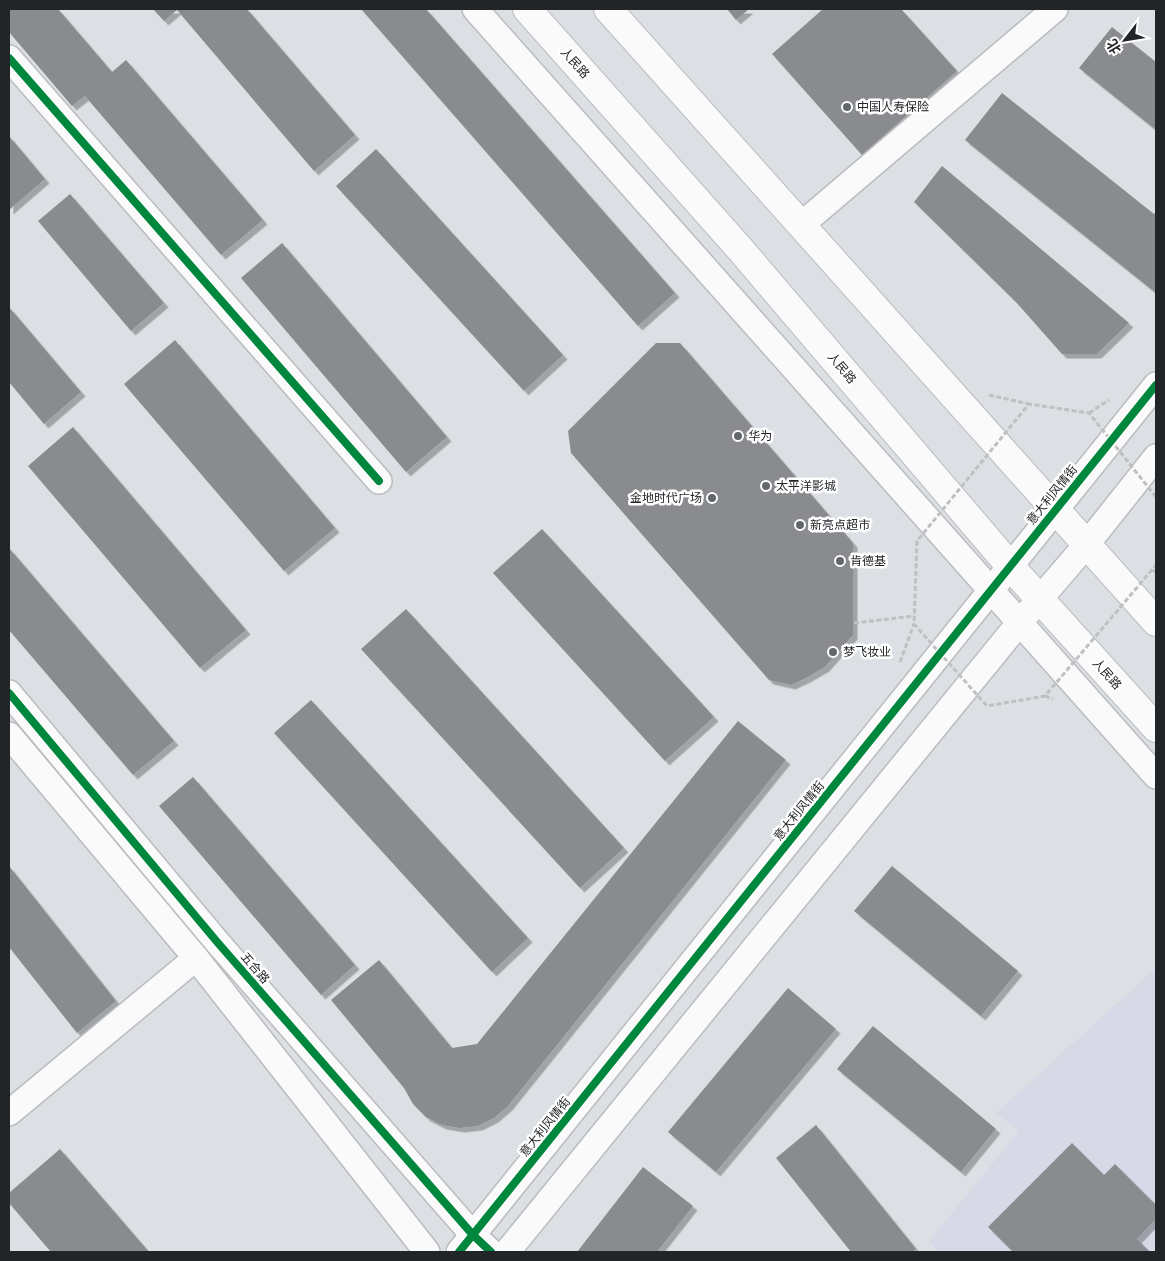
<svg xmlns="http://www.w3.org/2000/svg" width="1165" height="1261" font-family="Figtree,'Noto Sans SC',sans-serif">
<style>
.commercial{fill:#d8d8e6}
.building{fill:#898b8f;filter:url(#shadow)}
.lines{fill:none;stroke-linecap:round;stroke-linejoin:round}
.minor-casing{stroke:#babcc0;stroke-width:28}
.major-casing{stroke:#babcc0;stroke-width:30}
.path{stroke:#bec0c1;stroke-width:3;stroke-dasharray:5 2.5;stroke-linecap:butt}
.minor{stroke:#fafafb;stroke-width:25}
.major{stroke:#fafafb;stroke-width:28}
.path-bridge{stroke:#bec0c1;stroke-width:3;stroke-dasharray:5 2.5;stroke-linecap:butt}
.cycleway-casing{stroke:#fff;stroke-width:11}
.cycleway{stroke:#00873e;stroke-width:8}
.poi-dot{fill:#63666a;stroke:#fff;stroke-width:2}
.labels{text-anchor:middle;stroke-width:5;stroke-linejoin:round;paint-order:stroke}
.street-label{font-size:12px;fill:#222528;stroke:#fff}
.poi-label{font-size:12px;fill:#222528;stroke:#fff;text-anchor:start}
</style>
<defs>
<filter id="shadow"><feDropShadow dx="4.5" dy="4.5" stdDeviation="0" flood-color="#0004"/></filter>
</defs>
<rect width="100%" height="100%" fill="#dcdfe4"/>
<path class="commercial" d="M1156 968V1252H939L929 1241 1019 1131 996 1113Z"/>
<g class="building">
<path d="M9 9H58L112 72 126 60 263 220 221 255 85 96 72 106 9 32Z"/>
<path d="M153 9H247L355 135 314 171 177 10 164 21Z"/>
<path d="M361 9H426L675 293 638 326Z"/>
<path d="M727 9H749L736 20Z"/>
<path d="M823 9H901L957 71 862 155 772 54Z"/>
<path d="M1112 27 1156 62V130L1079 68Z"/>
<path d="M1002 93 1154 214 1156 212V293L965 140Z"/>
<path d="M9 136 45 179 9 210Z"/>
<path d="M376 149 563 355 524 391 336 186Z"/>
<path d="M942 166 1129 323 1097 354H1062L1016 302 914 202Z"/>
<path d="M70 194 164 303 131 331 38 221Z"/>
<path d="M282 243 447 437 406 472 241 278Z"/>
<path d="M9 307 81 392 44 424 9 382Z"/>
<path d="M175 340 335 528 284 571 124 384Z"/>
<path d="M656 343H680L853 543V635L825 667 806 678 791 685 769 680 571 453 568 431Z"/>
<path d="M73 427 246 630 200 668 28 466Z"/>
<path d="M542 529 714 717 665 761 493 573Z"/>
<path d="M9 548 174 741 133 775 9 630Z"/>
<path d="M406 609 624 848 580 888 361 649Z"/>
<path d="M311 700 528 938 492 972 274 733Z"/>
<path d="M738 721 786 760 508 1106 494 1118 478 1126 460 1128 442 1125 426 1117 413 1104 404 1088 331 1000 379 960 452 1048 477 1044Z"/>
<path d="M193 777 355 965 321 995 159 806Z"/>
<path d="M9 866 116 1001 77 1033 9 947Z"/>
<path d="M892 866 1018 971 981 1016 854 911Z"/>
<path d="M788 988 836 1029 716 1172 668 1132Z"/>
<path d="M873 1026 996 1129 961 1172 837 1069Z"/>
<path d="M816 1125 916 1249 911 1252H851L776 1158Z"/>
<path d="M1072 1143 1104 1175 1115 1164 1156 1205V1219L1137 1239 1150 1252H1013L988 1227Z"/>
<path d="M60 1149 149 1252H51L9 1203V1193Z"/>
<path d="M643 1167 693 1206 657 1252H577Z"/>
</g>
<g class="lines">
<defs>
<g id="minor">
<path d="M475 9 1156 776"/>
<path d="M9 58 379 481"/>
<path d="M801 225 1055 9"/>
<path d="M9 693 218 943 473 1235 491 1252"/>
<path d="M9 735 196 958 427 1252"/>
<path d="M9 1113 196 958"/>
<path d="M459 1252 1156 385"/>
<path d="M507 1252 1020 622 1087 544 1156 457"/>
</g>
<g id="major">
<path d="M527 9 740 249 1010 566 1156 728"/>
<path d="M608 9 1156 622"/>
</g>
</defs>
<use href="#minor" class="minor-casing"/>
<use href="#major" class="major-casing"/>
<g class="path">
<path d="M989 395 1029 404"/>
<path d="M1089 413 1109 400"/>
<path d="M1152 570 1156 572"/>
<path d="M854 623 914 616"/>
<path d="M900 662 914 624"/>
<path d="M1045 696 1053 699"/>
</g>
<use href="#minor" class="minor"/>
<use href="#major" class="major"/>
<path class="path-bridge" d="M1156 497 1089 413 1029 404 917 541 914 624 987 706 1045 696 1156 565"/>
<defs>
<g id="cycleway">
<path d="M9 58 379 481"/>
<path d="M9 693 218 943 473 1235 491 1252"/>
<path d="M459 1252 1156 385"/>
</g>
</defs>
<use href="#cycleway" class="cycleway-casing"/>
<use href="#cycleway" class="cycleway"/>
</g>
<g class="poi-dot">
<circle cx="847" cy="107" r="5"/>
<circle cx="738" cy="436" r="5"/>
<circle cx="766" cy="486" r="5"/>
<circle cx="712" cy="498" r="5"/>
<circle cx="800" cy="525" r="5"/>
<circle cx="840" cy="561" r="5"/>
<circle cx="833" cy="652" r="5"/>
</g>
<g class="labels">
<g class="street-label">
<text transform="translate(575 63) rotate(48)" y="4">人民路</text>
<text transform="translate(842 368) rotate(50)" y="4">人民路</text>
<text transform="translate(1052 495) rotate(-51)" y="4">意大利风情街</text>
<text transform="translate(1107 674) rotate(48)" y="4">人民路</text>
<text transform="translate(799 811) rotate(-51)" y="4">意大利风情街</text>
<text transform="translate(255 968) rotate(49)" y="4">五合路</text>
<text transform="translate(545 1127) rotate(-51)" y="4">意大利风情街</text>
</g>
<g class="poi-label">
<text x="857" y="111">中国人寿保险</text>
<text x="748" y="440">华为</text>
<text x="776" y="490">太平洋影城</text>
<text x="702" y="502" text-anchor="end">金地时代广场</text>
<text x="810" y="529">新亮点超市</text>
<text x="850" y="565">肯德基</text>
<text x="843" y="656">梦飞妆业</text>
</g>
</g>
<rect width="1165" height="1261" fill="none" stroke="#222528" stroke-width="20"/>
<g transform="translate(1125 40) rotate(239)" stroke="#ffffff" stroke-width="4" paint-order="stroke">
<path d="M0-4L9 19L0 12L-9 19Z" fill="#222528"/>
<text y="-8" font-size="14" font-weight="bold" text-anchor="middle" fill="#222528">北</text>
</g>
</svg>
